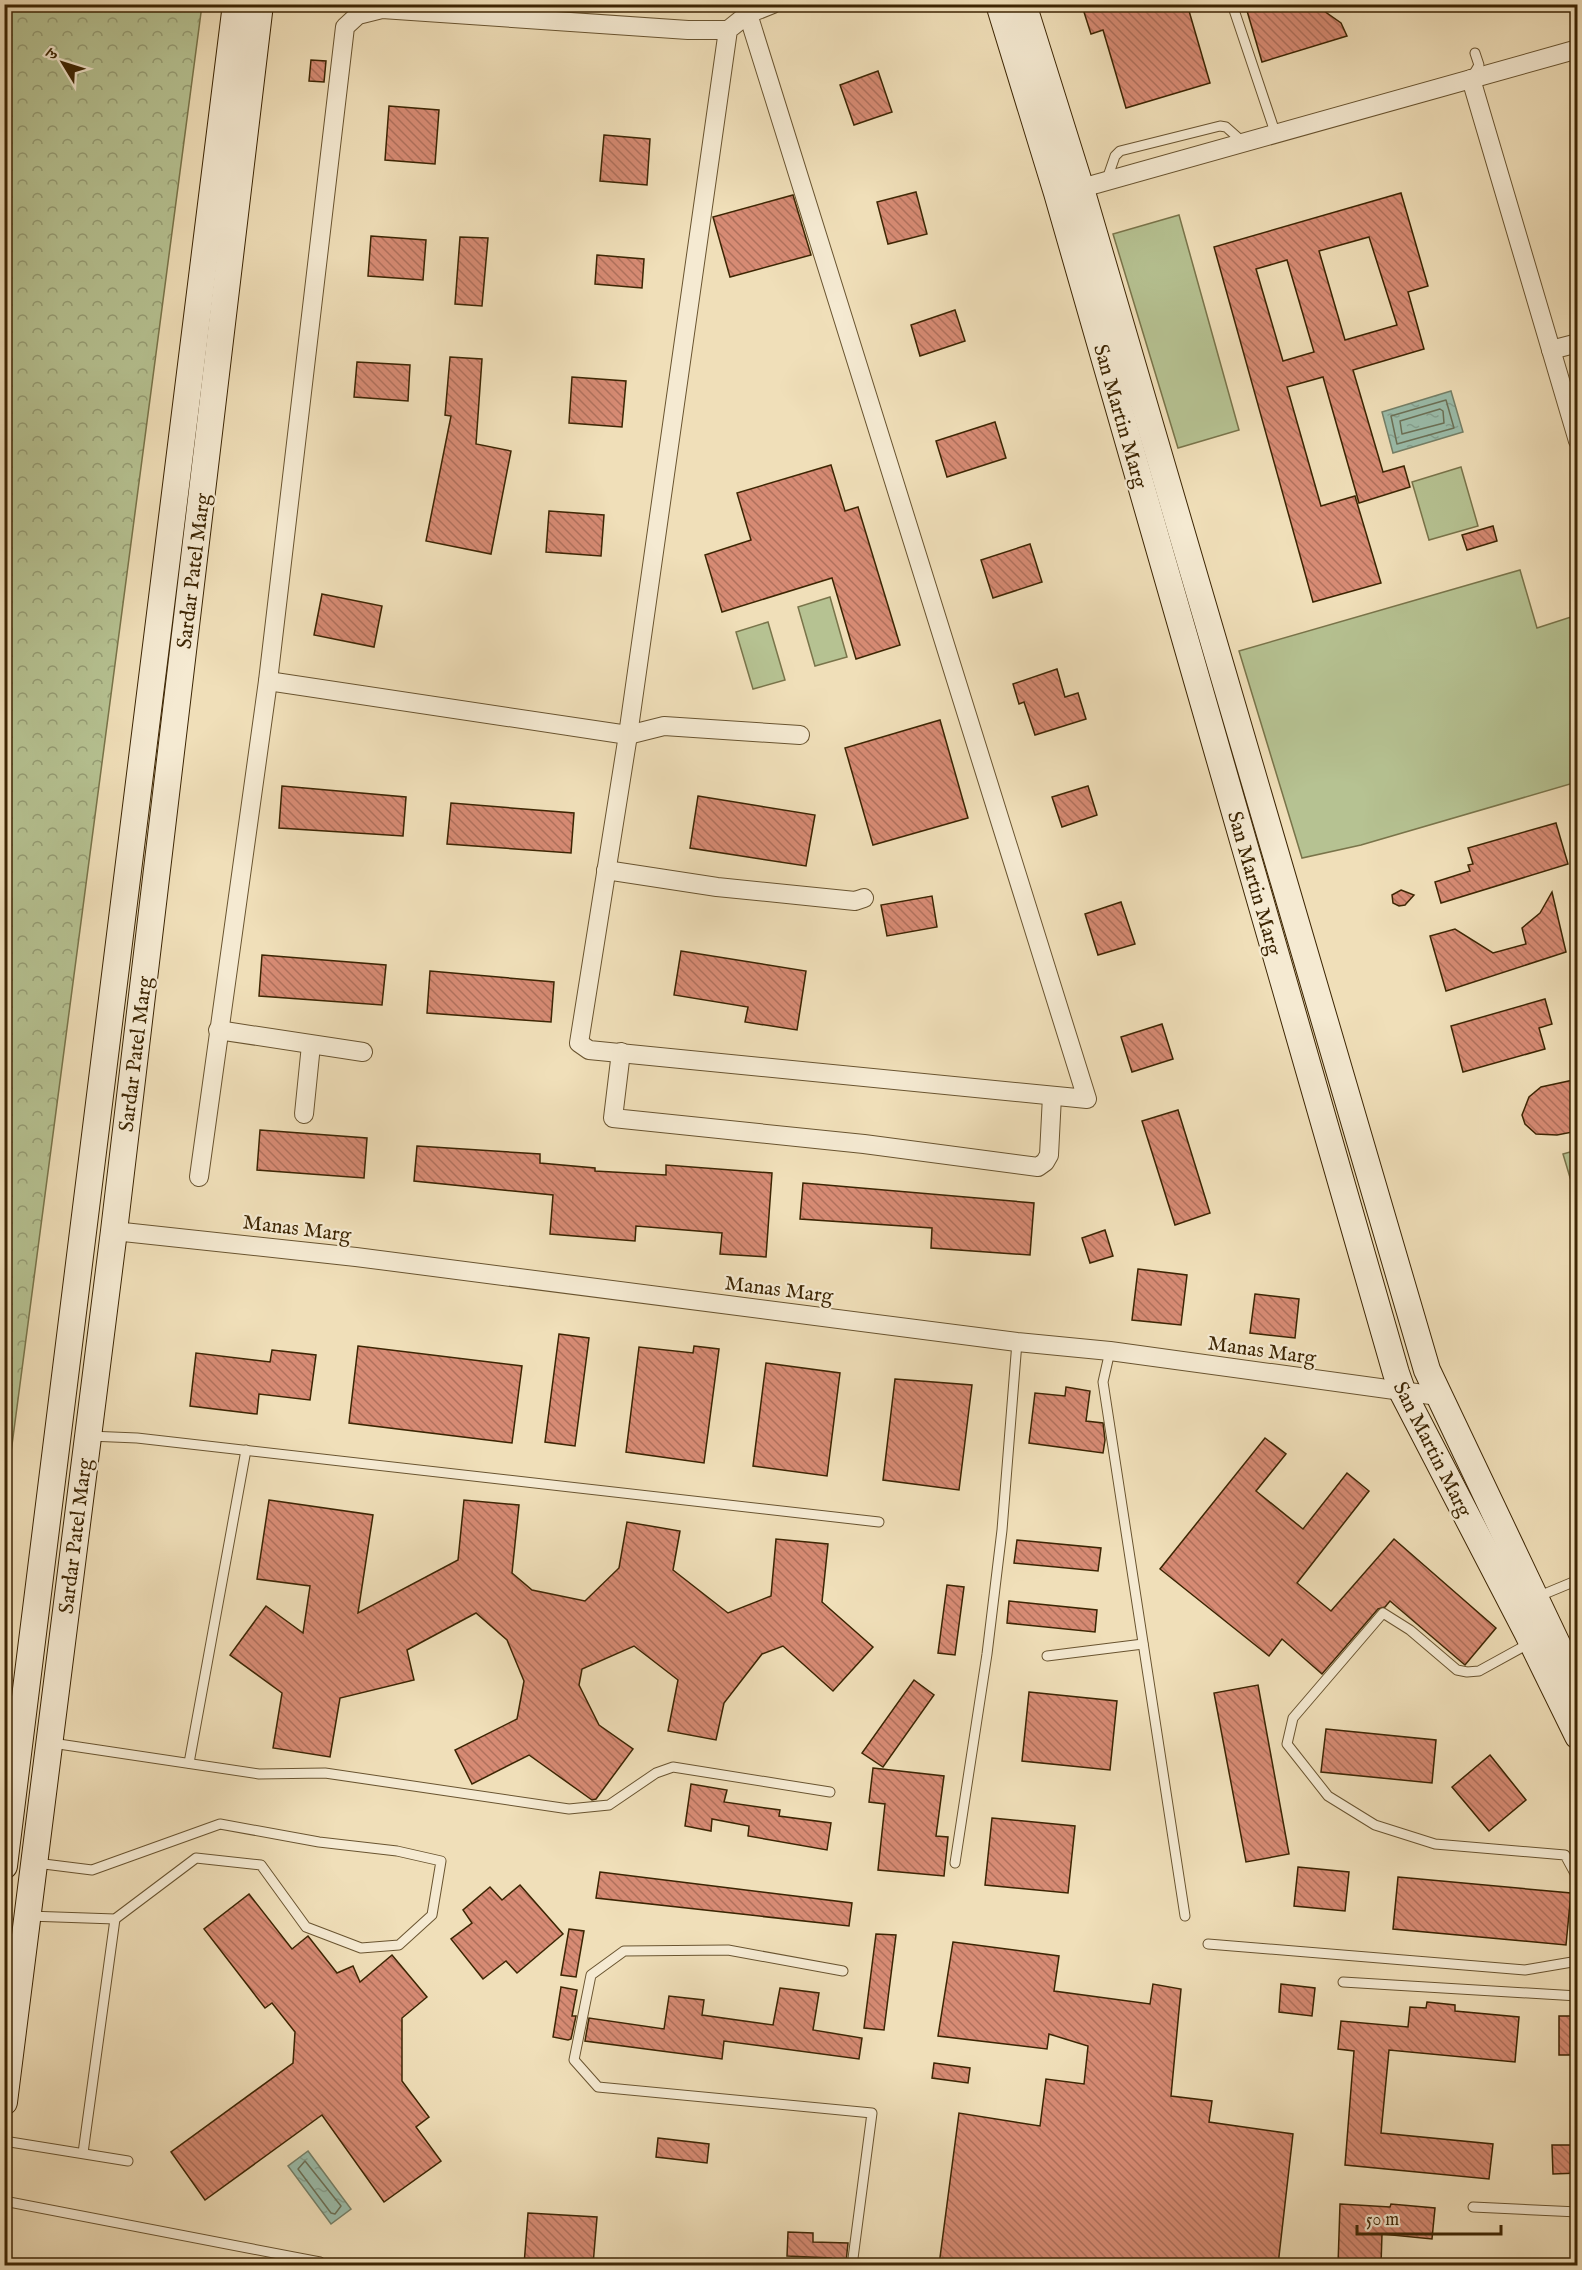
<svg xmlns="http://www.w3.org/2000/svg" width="1582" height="2270" font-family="'IM FELL English','Noto Serif Devanagari',serif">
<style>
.grass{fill:#b6c292;stroke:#79744a;stroke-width:1.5}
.park{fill:url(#park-crowns);stroke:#79744a;stroke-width:1.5}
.water{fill:url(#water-ripples);stroke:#758068;stroke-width:1.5}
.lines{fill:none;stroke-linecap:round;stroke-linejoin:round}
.shore{stroke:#6c7157;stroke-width:1.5}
.building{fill:url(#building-back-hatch);stroke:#3c2503;stroke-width:1.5;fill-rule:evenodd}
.lane-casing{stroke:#695430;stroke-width:11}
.street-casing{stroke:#695430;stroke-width:20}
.secondary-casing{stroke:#3c2503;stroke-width:28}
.lane{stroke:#f5ead2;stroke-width:9}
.street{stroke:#f5ead2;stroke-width:18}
.secondary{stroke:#f5ead2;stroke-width:26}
.labels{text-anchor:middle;stroke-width:4.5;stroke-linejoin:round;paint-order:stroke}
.street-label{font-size:21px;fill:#3c2503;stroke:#f5ead2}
</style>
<defs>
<pattern id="park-crowns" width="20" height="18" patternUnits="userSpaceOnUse" patternTransform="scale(1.5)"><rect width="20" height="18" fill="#b6c292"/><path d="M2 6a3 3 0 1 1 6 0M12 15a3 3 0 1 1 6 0" fill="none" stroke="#959d75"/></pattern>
<pattern id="water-ripples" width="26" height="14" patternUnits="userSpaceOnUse" patternTransform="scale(1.5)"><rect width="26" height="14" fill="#9bbdab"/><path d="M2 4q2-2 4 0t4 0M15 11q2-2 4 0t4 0" fill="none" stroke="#86a292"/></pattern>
<pattern id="building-back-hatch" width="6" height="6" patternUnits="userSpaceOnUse" patternTransform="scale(1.5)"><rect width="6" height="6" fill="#d78b74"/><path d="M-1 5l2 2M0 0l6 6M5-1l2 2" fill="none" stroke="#b0715d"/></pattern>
</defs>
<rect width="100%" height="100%" fill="#f0dfb9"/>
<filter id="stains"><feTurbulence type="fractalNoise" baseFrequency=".00333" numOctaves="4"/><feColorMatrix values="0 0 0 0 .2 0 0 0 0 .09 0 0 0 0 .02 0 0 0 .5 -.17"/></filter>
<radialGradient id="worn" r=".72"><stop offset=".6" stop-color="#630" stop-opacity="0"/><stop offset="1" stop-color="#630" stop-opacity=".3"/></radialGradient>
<g class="grass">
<path d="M1179 215 1239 430 1178 448 1113 234Z"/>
<path d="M1461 467 1478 526 1429 540 1412 482Z"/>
<path d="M1520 570 1537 628 1577 615V782L1361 845 1302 858 1239 651Z"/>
<path d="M830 597 847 657 815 666 798 607Z"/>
<path d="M768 622 785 680 753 689 736 632Z"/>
<path d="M1577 1150H1578L1577 1201 1563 1154Z"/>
</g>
<path class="park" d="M5 4 202 5 5 1498 4 5Z"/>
<g class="water">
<path d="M1451 391 1463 432 1393 453 1382 412Z"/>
<path d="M308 2151 351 2209 331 2224 288 2166Z"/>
</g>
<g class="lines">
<g class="shore">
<path d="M1446 400 1454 428 1397 444 1391 416Z"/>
<path d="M1440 409 1443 411 1444 423 1402 434 1400 421Z"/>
<path d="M305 2161 341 2206 335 2214 331 2213 298 2169Z"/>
</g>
</g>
<g class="building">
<path d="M1097 4H1187L1210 83 1126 108 1103 30 1091 34 1083 9Z"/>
<path d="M1245 4H1314L1341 23 1347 36 1262 62Z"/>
<path d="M311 60 326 61 324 82 309 81Z"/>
<path d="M878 71 892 112 854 125 840 85Z"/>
<path d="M389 106 439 110 435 164 385 160Z"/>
<path d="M604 135 650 139 647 185 600 181Z"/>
<path d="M916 192 927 234 888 244 877 202Z"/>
<path d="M1401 193 1428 286 1408 292 1424 349 1353 370 1383 472 1404 466 1410 487 1359 503 1323 377 1287 387 1321 506 1355 496 1381 583 1313 602 1214 247ZM1369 237 1397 325 1345 340 1319 251ZM1287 260 1314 352 1283 361 1256 269Z"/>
<path d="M793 195 811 255 730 277 713 217Z"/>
<path d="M371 236 426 240 423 280 368 276Z"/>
<path d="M460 237 488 238 482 306 455 304Z"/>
<path d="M597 255 644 259 642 288 595 284Z"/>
<path d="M955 310 965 341 920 356 911 325Z"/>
<path d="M450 357 482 359 476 444 511 451 491 554 426 541 451 416 445 415Z"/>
<path d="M357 362 410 365 408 401 354 397Z"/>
<path d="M572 377 626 381 622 427 569 423Z"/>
<path d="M995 422 1006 458 947 477 936 441Z"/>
<path d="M831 465 845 511 858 507 900 645 856 659 832 578 722 612 705 555 751 540 737 493Z"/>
<path d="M549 511 604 515 601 556 546 552Z"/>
<path d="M1493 526 1497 541 1467 550 1462 535Z"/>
<path d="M1030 544 1042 582 993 598 981 560Z"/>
<path d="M322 594 382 606 374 647 314 635Z"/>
<path d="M1057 669 1065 697 1078 693 1086 719 1035 735 1024 702 1019 704 1013 684Z"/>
<path d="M940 720 968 818 873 845 845 748Z"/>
<path d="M282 786 406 797 403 836 279 828Z"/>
<path d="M1088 786 1097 815 1062 827 1052 797Z"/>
<path d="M698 796 815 815 806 866 690 848Z"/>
<path d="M451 803 574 813 571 853 447 844Z"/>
<path d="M1556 823 1568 864 1441 903 1435 882 1470 871 1468 865 1473 864 1468 848Z"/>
<path d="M1401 890 1414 895 1405 905 1399 906 1393 903 1392 895Z"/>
<path d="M1552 892 1566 952 1446 991 1430 936 1455 929 1493 953 1526 944 1522 928 1540 913Z"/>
<path d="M932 896 937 927 887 936 881 905Z"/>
<path d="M1121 902 1135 944 1098 955 1085 914Z"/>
<path d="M681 951 806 971 797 1030 745 1022 748 1007 674 995Z"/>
<path d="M262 955 386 965 382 1005 259 996Z"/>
<path d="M430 971 554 982 551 1022 427 1013Z"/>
<path d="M1545 999 1552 1024 1539 1028 1545 1049 1463 1072 1451 1026Z"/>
<path d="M1162 1024 1173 1059 1132 1072 1121 1037Z"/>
<path d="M1578 1079V1131L1557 1135 1536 1134 1525 1124 1522 1115 1529 1097 1541 1087Z"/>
<path d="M1178 1110 1210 1213 1175 1225 1142 1121Z"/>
<path d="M260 1130 367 1138 364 1178 257 1170Z"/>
<path d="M417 1146 540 1154V1163L595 1168V1171L666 1175V1165L772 1173 766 1257 720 1254 722 1233 636 1226 635 1241 550 1234 553 1195 414 1181Z"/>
<path d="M803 1183 1034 1203 1030 1255 931 1248 932 1228 800 1219Z"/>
<path d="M1105 1230 1113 1256 1090 1263 1082 1238Z"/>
<path d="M1138 1269 1187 1275 1181 1325 1132 1320Z"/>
<path d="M1255 1294 1299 1299 1295 1338 1250 1333Z"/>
<path d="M559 1334 589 1338 575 1446 545 1442Z"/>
<path d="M358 1346 522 1366 512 1443 349 1423Z"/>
<path d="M694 1346 719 1349 704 1463 626 1452 639 1347 693 1353Z"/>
<path d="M272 1350 316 1355 310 1400 259 1394 257 1414 190 1406 196 1353 270 1362Z"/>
<path d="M766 1363 840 1373 827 1476 753 1466Z"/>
<path d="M895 1379 972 1385 959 1490 883 1480Z"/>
<path d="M1066 1387 1090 1391 1086 1421 1103 1423 1105 1440 1103 1453 1029 1443 1035 1393 1065 1396Z"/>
<path d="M1265 1438 1286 1454 1256 1491 1303 1529 1347 1473 1369 1491 1297 1583 1331 1611 1394 1539 1496 1628 1465 1665 1390 1601 1385 1607 1378 1609 1322 1674 1282 1639 1269 1656 1160 1569Z"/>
<path d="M269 1500 373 1515 358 1613 458 1560 464 1500 519 1505 512 1573 532 1590 585 1601 619 1568 627 1522 680 1531 673 1570 728 1613 771 1596 776 1539 828 1544 822 1602 873 1647 833 1691 783 1646 762 1654 724 1703 716 1740 668 1731 678 1680 634 1646 582 1669 579 1685 599 1725 633 1749 596 1799 592 1800 529 1755 472 1784 455 1750 517 1719 524 1681 507 1640 476 1613 407 1650 414 1680 340 1698 330 1757 273 1748 282 1693 230 1655 266 1606 303 1633 310 1586 257 1579Z"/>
<path d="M1017 1540 1101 1548 1098 1571 1014 1563Z"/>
<path d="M947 1585 964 1587 955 1655 938 1653Z"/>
<path d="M1009 1601 1097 1610 1095 1632 1007 1623Z"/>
<path d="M914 1680 934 1695 883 1767 862 1753Z"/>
<path d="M1258 1685 1289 1854 1246 1862 1214 1693Z"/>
<path d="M1029 1692 1117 1701 1110 1770 1022 1761Z"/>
<path d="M1326 1729 1436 1740 1432 1783 1321 1772Z"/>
<path d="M1490 1755 1526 1800 1489 1831 1452 1787Z"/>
<path d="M873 1768 944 1776 936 1836 948 1837 944 1876 878 1870 885 1804 869 1802Z"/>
<path d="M691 1784 727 1790 724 1802 780 1810 779 1816 831 1823 827 1850 748 1836 749 1826 712 1819 711 1831 685 1826Z"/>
<path d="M992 1818 1075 1826 1068 1893 985 1885Z"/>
<path d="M1298 1867 1349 1872 1345 1911 1294 1906Z"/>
<path d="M600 1872 852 1903 849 1926 596 1898Z"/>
<path d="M1398 1877 1571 1893 1566 1945 1393 1929Z"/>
<path d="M520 1885 563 1934 517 1973 506 1961 483 1979 451 1939 472 1923 463 1910 490 1887 502 1900Z"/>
<path d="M249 1894 292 1949 308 1936 337 1973 353 1966 360 1982 392 1955 427 1997 402 2018V2081L429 2117 416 2127 441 2161 384 2202 322 2115 205 2200 171 2152 293 2063 295 2032 272 2003 265 2008 204 1929Z"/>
<path d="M569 1929 584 1931 576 1977 561 1975Z"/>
<path d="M876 1934 896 1935 884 2030 864 2028Z"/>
<path d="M953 1942 1059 1956 1054 1991 1150 2004 1153 1984 1181 1989 1171 2096 1212 2101 1209 2122 1293 2134 1278 2265H939L959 2113 1040 2126 1046 2079 1084 2084 1088 2046 1049 2034 1047 2049 938 2036Z"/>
<path d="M1281 1984 1315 1988 1312 2016 1279 2012Z"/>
<path d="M561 1987 577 1990 572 2016H576L571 2039 568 2040 553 2037Z"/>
<path d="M780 1988 819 1993 813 2030 862 2038 859 2059 724 2041 722 2059 585 2041 589 2018 664 2029 669 1996 704 2000 702 2015 773 2025Z"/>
<path d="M1427 2002 1455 2005V2011L1519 2017 1515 2062 1389 2050 1381 2133 1493 2144 1489 2179 1345 2165 1354 2051 1338 2049 1341 2021 1408 2027 1410 2007 1426 2008Z"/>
<rect x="1559" y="2016" width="19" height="39"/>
<path d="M934 2063 970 2068 968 2083 932 2078Z"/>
<path d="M658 2138 709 2144 707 2163 656 2157Z"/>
<path d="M1552 2145H1578V2173L1553 2174Z"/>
<path d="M1340 2204 1390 2207 1391 2204 1435 2208 1432 2239 1382 2234 1381 2265H1338Z"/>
<path d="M528 2213 597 2217 593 2265H524Z"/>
<path d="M788 2232 813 2233V2242L848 2243 846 2262H831V2258L787 2256Z"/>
</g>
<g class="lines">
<defs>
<g id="lane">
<path d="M1232 4 1276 135"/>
<path d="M1472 77 1479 65 1475 53"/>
<path d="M1106 182 1115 156 1120 151 1220 126 1226 127 1244 143"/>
<path d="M1110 1351 1103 1382 1185 1916"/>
<path d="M89 1436 137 1438 879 1522"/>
<path d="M1537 1597 1578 1580"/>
<path d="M1530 1643 1479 1671 1467 1672 1457 1670 1410 1630 1383 1613 1293 1718 1287 1744 1328 1796 1375 1825 1435 1844 1565 1855 1578 1879"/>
<path d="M1047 1656 1143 1644"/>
<path d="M52 1743 259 1774 325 1773 569 1809 609 1805 656 1773 673 1767 830 1792"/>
<path d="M189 1763 246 1450"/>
<path d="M955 1863 987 1654 1002 1530 1017 1342"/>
<path d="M28 1916 115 1919 196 1858 261 1865 306 1927 361 1948 399 1945 432 1915 441 1861 397 1851 319 1842 220 1824 92 1870 36 1863"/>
<path d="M1208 1944 1525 1970 1578 1961"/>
<path d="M843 1971 728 1950 624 1951 591 1975 574 2060 598 2087 872 2113 852 2266"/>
<path d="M1343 1982 1578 1996"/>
<path d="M4 2141 128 2161"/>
<path d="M83 2153 115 1919"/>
<path d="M4 2201 320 2262"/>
<path d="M1473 2207 1578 2212"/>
</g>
<g id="street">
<path d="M748 14 1087 1099 589 1050 579 1043 628 735 728 30 748 14 773 4"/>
<path d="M1471 79 1578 441"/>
<path d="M1071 191 1578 49"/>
<path d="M1551 350 1578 343"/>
<path d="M268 681 628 735 664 726 800 735"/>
<path d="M606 870 717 887 855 901 864 898"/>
<path d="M218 1030 363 1052"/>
<path d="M621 1052 613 1118 864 1144 1038 1167 1045 1162 1049 1155 1052 1096"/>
<path d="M304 1114 311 1045"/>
<path d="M199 1177 268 681 345 27 358 15 382 9 688 30H728"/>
<path d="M114 1231 356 1257 1017 1342 1110 1351 1438 1396"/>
</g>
<g id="secondary">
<path d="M999 4 1057 193 1396 1373 1403 1393 1527 1632 1578 1736"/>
<path d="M1023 4 1081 189 1427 1370 1578 1688"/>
<path d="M4 1866 236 4"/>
<path d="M4 2102 114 1231 260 4"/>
</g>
</defs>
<use href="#lane" class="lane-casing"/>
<use href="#street" class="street-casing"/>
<use href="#secondary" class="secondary-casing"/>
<use href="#lane" class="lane"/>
<use href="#street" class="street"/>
<use href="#secondary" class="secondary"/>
</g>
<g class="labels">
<g class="street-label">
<text transform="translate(1121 416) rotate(74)" y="7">San Martin Marg</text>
<text transform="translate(193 571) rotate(-83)" y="7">Sardar Patel Marg</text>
<text transform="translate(1255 883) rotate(74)" y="7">San Martin Marg</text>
<text transform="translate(135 1054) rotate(-83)" y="7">Sardar Patel Marg</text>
<text transform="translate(297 1228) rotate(7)" y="7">Manas Marg</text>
<text transform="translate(779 1289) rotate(7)" y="7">Manas Marg</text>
<text transform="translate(1262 1350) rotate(8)" y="7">Manas Marg</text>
<text transform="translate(1433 1449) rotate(63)" y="7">San Martin Marg</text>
<text transform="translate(75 1536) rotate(-83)" y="7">Sardar Patel Marg</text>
</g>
</g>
<rect width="1582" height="2270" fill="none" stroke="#f0dfb9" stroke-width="24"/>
<rect x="6" y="6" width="1570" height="2258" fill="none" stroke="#3c2503" stroke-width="3"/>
<rect x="12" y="12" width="1558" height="2246" fill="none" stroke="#3c2503" stroke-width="1.5"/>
<g transform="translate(63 63) rotate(308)" stroke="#f5ead2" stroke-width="4.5" paint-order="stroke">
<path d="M0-4.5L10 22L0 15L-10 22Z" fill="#3c2503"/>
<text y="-9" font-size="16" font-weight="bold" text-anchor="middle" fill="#3c2503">उ</text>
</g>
<path d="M1357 2225v9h144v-9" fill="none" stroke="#3c2503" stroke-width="3"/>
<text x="1366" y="2225" font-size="18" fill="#3c2503" stroke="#f5ead2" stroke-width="4.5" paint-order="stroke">50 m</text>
<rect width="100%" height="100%" filter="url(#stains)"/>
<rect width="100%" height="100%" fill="url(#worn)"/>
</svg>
